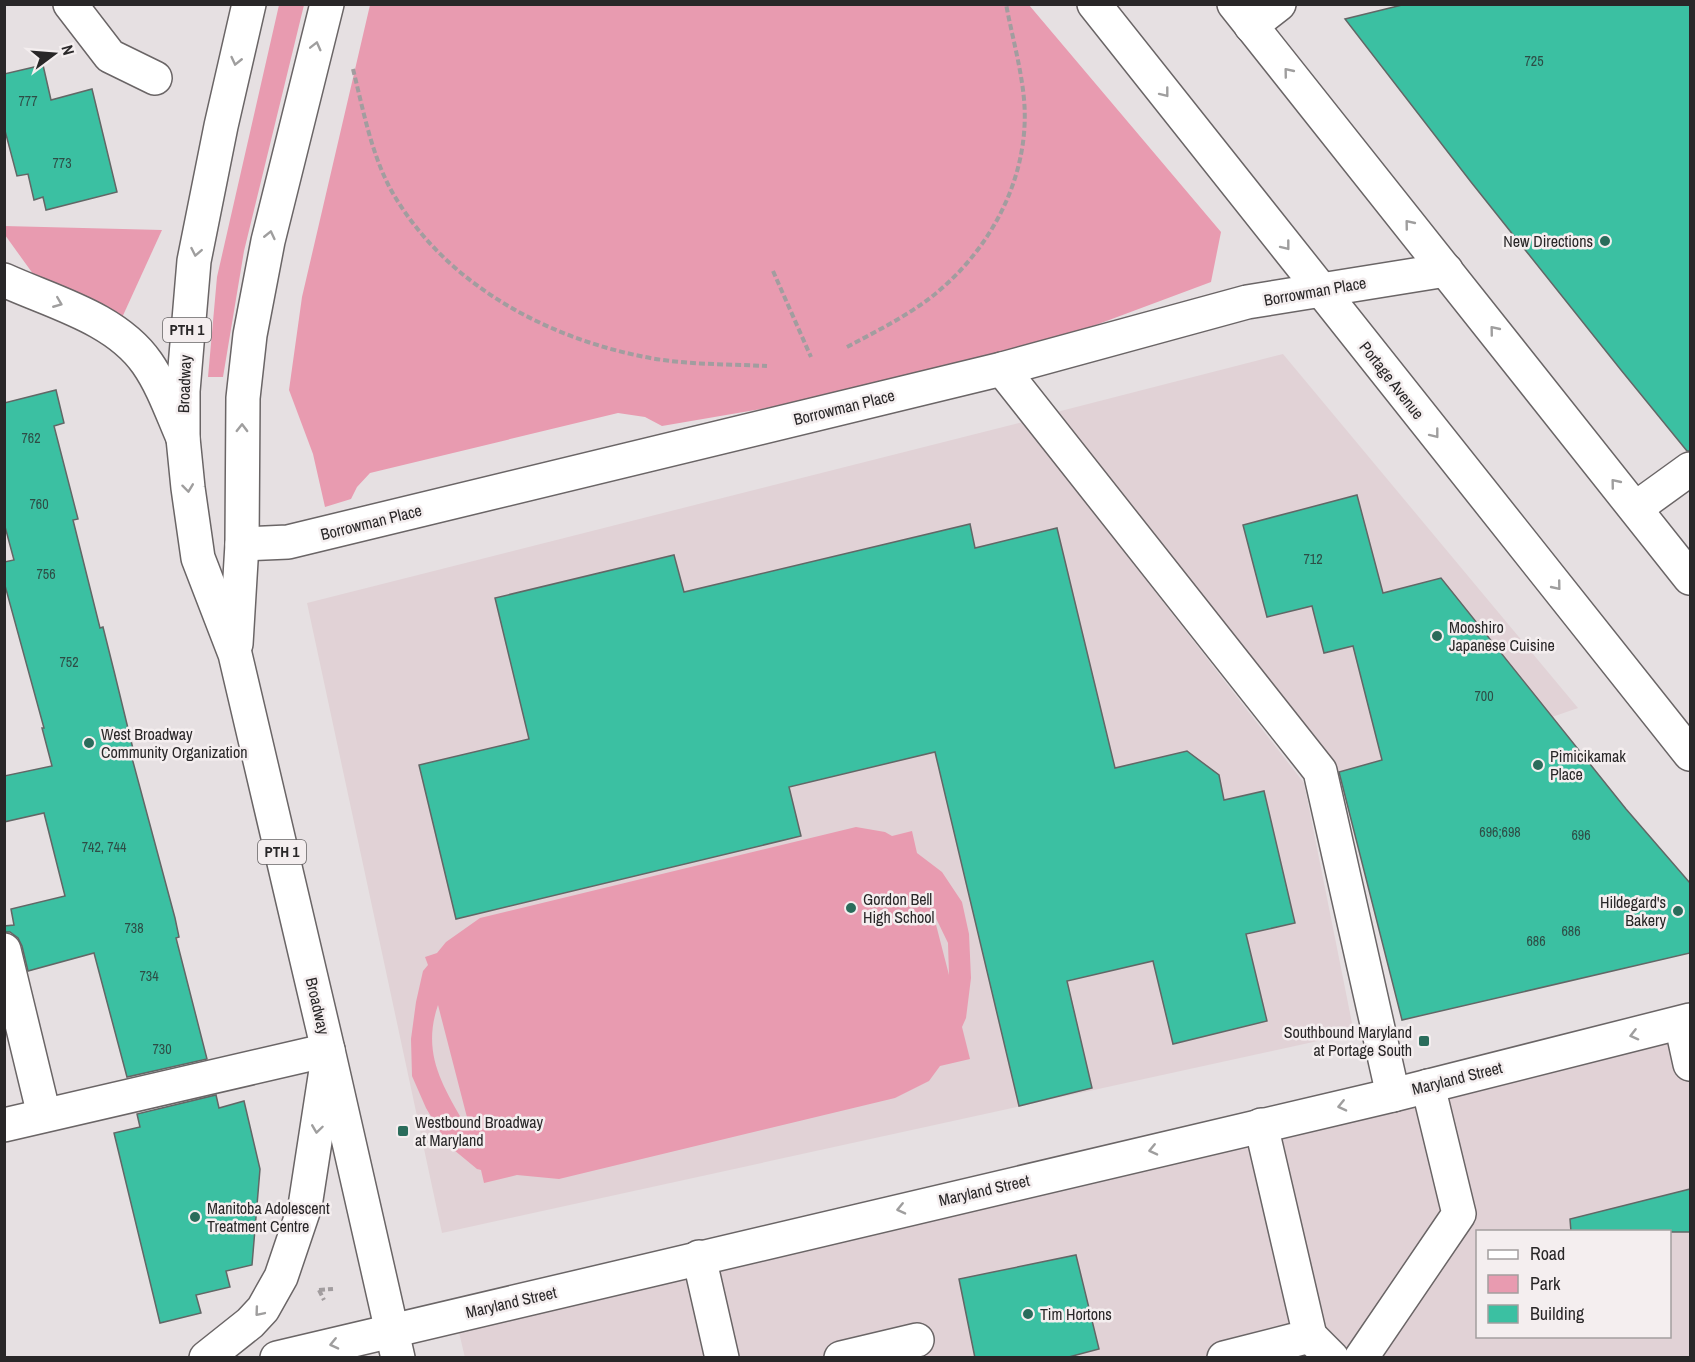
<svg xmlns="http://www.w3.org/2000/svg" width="1695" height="1362" font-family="'Archivo Narrow',sans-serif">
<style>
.built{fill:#e1d2d6;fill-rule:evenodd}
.green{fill:#e89bb0;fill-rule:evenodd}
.building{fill:#3bc0a2;stroke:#626766;stroke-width:1.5}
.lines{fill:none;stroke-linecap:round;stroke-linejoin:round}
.minor-casing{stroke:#6a6566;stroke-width:36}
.major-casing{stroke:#6a6566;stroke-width:36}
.highway-casing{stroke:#6a6566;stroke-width:36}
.path{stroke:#a29d9f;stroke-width:4;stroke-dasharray:6 3;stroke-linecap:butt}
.minor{stroke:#fff;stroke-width:33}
.major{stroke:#fff;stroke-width:33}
.highway{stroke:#fff;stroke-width:33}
.oneway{stroke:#9f9e9e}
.poi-dot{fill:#2a6c5b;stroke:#f4eeef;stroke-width:2}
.labels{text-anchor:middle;stroke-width:5;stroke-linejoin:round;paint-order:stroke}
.number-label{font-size:14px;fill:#2e4d46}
.shield{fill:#f4eeef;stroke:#666364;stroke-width:1.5}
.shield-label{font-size:15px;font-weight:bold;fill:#292728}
.poi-label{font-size:16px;fill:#292728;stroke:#f4eeef;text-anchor:start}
.street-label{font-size:16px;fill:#292728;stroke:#f4eeef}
</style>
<rect width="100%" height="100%" fill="#e6e0e2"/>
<g class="built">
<path d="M1283 354 1578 708 1552 717 1332 774 1049 414Z"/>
<path d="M1023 422 1304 783 1354 1033 442 1233 307 603Z"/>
<path d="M1690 1020V1357L465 1358 455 1315ZM1478 1232H1670V1336H1478Z"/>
</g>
<g class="green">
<path d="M279 5H304L244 251 223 377H208L217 277Z"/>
<path d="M370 5H1029L1221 232 1211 282 964 374 662 426 645 417 618 413 370 473 357 487 351 499 325 507 313 454 289 390 302 297Z"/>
<path d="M4 226 162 230 115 333 36 278 5 235Z"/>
<path d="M856 827 885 832 892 836 912 831 917 853 942 872 962 902 969 934 971 978 966 1018 962 1027 970 1059 940 1066 929 1081 895 1098 559 1179 517 1175 484 1183 481 1170 477 1169 448 1145 426 1108 412 1076 411 1039 416 1002 423 971 428 965 425 957 437 953 446 942 480 918ZM933 912 948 943 949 975 933 913ZM438 1005 469 1125V1126L464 1123C441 1083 422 1052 438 1005Z"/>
</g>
<g class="building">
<path d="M1406 4H1690V451H1687L1621 370 1471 182 1345 19Z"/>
<path d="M43 65 51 100 92 89 117 192 46 210 43 197 34 200 28 174 17 176 4 127V74Z"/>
<path d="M56 390 64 423 54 426 78 519 73 520 100 628 103 627 114 671 135 757 132 758 175 918 179 937 176 938 207 1059 127 1077 94 953 28 971 22 946 18 938 10 932H4V926L14 925 11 909 65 896 44 813 4 822V776L52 766 42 728H44L4 582V562L14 560 4 523V403Z"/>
<path d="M1357 495 1383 593 1441 578 1626 809 1690 883V953L1402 1020 1339 772 1382 760 1353 646 1324 653 1312 606 1267 617 1243 525Z"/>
<path d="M970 524 975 548 1057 528 1115 768 1187 751 1219 775 1224 800 1264 791 1295 923 1246 934 1267 1021 1173 1044 1153 961 1067 981 1092 1088 1019 1106 935 752 789 787 801 836 456 919 419 765 529 739 495 598 674 555 684 592Z"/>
<path d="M216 1095 219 1108 244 1101 260 1169 252 1265 226 1271 230 1287 196 1295 201 1313 160 1323 114 1133 140 1127 137 1114Z"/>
<path d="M1690 1189V1232H1571L1570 1219Z"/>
<path d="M1076 1255 1099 1349 1065 1358H975L959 1279Z"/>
</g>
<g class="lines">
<defs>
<g id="minor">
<path d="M70 4 110 56 155 78"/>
<path d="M1251 26 1279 4"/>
<path d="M4 280C52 302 116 318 147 363 163 386 172 413 183 438"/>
<path d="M1002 369 1320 771 1393 1095"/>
<path d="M1636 508 1690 469"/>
<path d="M242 544 288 542 1002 369 1247 302 1446 270"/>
<path d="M4 950 44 1115"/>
<path d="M1681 1023 1690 1064"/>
<path d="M4 1125 328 1050"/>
<path d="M699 1257 722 1358"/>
<path d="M1310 1336 1332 1358"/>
<path d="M841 1358 917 1340"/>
<path d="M1224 1358 1310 1336 1261 1125"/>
<path d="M1361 1358 1459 1214 1428 1086"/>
</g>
<g id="major">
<path d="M1094 4 1690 754"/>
<path d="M1234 4 1690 578"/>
<path d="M277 1358 1393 1095 1690 1020"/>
</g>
<g id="highway">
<path d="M249 4 221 126 194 261 183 391V438L188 488 198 558 235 654 328 1050 398 1358"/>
<path d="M236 644 242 544 243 398 250 335 268 241 327 4"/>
<path d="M206 1358 250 1323 263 1309 281 1277 305 1206 326 1070"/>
</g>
</defs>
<use href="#minor" class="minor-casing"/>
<use href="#major" class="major-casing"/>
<use href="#highway" class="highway-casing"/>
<g class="path">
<path d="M353 69C363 109 371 153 391 190 443 282 543 337 645 357 685 365 727 364 767 366"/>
<path d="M773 271 811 357"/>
<path d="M847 347C875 332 905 317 930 298 990 252 1031 176 1024 99 1021 67 1012 36 1006 4"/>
<path d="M319 1290 324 1300"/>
<path d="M319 1290 333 1289"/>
</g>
<use href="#minor" class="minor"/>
<use href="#major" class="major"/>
<use href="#highway" class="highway"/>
</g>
<defs><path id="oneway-chevron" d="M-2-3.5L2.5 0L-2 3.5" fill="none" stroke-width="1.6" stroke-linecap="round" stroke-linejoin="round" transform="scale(1.5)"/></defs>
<g class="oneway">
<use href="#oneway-chevron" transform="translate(316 46) rotate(-76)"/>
<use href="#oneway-chevron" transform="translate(236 61) rotate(103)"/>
<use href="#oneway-chevron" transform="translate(1288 72) rotate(-129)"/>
<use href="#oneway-chevron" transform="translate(1165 93) rotate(52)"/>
<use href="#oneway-chevron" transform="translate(1409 224) rotate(-129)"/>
<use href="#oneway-chevron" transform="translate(270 235) rotate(-77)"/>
<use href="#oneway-chevron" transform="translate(1286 246) rotate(52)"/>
<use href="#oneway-chevron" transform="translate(196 252) rotate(101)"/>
<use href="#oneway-chevron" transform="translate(58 303) rotate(22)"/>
<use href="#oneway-chevron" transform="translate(1494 330) rotate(-129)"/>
<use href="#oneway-chevron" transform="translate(242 428) rotate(-89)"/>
<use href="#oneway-chevron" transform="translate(1435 434) rotate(52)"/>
<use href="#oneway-chevron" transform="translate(1615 483) rotate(-129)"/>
<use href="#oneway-chevron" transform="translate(188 488) rotate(83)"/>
<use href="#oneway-chevron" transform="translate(1557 586) rotate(51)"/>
<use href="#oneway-chevron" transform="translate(1634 1035) rotate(166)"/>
<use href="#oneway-chevron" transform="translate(1342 1106) rotate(167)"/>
<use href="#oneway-chevron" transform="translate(317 1129) rotate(98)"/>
<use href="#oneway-chevron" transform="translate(1153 1150) rotate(167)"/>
<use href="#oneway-chevron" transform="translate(901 1209) rotate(167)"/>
<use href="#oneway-chevron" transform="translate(259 1312) rotate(130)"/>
<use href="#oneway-chevron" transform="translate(334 1344) rotate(167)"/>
</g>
<g class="poi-dot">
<circle cx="1605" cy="241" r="6"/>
<circle cx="1437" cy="636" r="6"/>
<circle cx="89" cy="743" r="6"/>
<circle cx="1538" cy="765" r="6"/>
<circle cx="851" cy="908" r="6"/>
<circle cx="1678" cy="911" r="6"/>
<rect x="1418" y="1035" width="12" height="12" rx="3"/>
<rect x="397" y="1125" width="12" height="12" rx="3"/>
<circle cx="195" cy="1217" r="6"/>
<circle cx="1028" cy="1314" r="6"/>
</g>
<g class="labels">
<g class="number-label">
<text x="1534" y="66">725</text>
<text x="28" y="106">777</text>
<text x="62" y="168">773</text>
<text x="31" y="443">762</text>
<text x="39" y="509">760</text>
<text x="1313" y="564">712</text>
<text x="46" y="579">756</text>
<text x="69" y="667">752</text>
<text x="1484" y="701">700</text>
<text x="1500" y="837">696;698</text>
<text x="1581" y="840">696</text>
<text x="104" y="852">742, 744</text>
<text x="134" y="933">738</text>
<text x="1571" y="936">686</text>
<text x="1536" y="946">686</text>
<text x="149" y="981">734</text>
<text x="162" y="1054">730</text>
</g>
<g class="shield">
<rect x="163" y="318" width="48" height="24" rx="4.5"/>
<rect x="258" y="840" width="48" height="24" rx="4.5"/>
</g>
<g class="shield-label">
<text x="187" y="335">PTH 1</text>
<text x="282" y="857">PTH 1</text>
</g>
<g class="poi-label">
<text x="1593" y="247" text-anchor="end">New Directions</text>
<text x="1449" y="633">Mooshiro<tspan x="1449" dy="18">Japanese Cuisine</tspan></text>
<text x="101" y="740">West Broadway<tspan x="101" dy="18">Community Organization</tspan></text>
<text x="1550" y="762">Pimicikamak<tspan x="1550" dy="18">Place</tspan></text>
<text x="863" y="905">Gordon Bell<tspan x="863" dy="18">High School</tspan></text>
<text x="1666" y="908" text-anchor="end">Hildegard's<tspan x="1666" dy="18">Bakery</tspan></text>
<text x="1412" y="1038" text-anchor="end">Southbound Maryland<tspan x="1412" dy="18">at Portage South</tspan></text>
<text x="415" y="1128">Westbound Broadway<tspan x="415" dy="18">at Maryland</tspan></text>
<text x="207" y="1214">Manitoba Adolescent<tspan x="207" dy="18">Treatment Centre</tspan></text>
<text x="1040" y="1320">Tim Hortons</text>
</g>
<g class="street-label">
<text transform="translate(1315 291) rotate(-10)" y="6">Borrowman Place</text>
<text transform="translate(1392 380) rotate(52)" y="6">Portage Avenue</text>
<text transform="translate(184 384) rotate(-88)" y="6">Broadway</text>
<text transform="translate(844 407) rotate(-14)" y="6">Borrowman Place</text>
<text transform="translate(371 522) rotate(-14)" y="6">Borrowman Place</text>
<text transform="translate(318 1006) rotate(77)" y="6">Broadway</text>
<text transform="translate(1457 1078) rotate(-14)" y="6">Maryland Street</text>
<text transform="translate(984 1190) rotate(-13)" y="6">Maryland Street</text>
<text transform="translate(511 1302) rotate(-13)" y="6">Maryland Street</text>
</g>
</g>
<rect width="1695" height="1362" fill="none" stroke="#292728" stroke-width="12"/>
<rect x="1476" y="1230" width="195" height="108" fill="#f4eeef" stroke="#a39e9f" stroke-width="1.5"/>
<rect x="1488" y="1250" width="30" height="9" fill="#ffffff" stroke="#a39e9f" stroke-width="1.5"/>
<text x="1530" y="1260" font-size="18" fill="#292728">Road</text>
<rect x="1488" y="1275" width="30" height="18" fill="#e89bb0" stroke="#a39e9f" stroke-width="1.5"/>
<text x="1530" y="1290" font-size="18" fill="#292728">Park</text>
<rect x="1488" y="1305" width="30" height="18" fill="#3bc0a2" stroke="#a39e9f" stroke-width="1.5"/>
<text x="1530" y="1320" font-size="18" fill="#292728">Building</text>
<g transform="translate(54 54) rotate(74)" stroke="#f4eeef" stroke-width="4.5" paint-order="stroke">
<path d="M0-4.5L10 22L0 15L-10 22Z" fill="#292728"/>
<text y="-9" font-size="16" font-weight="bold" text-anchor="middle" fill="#292728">N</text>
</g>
</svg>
